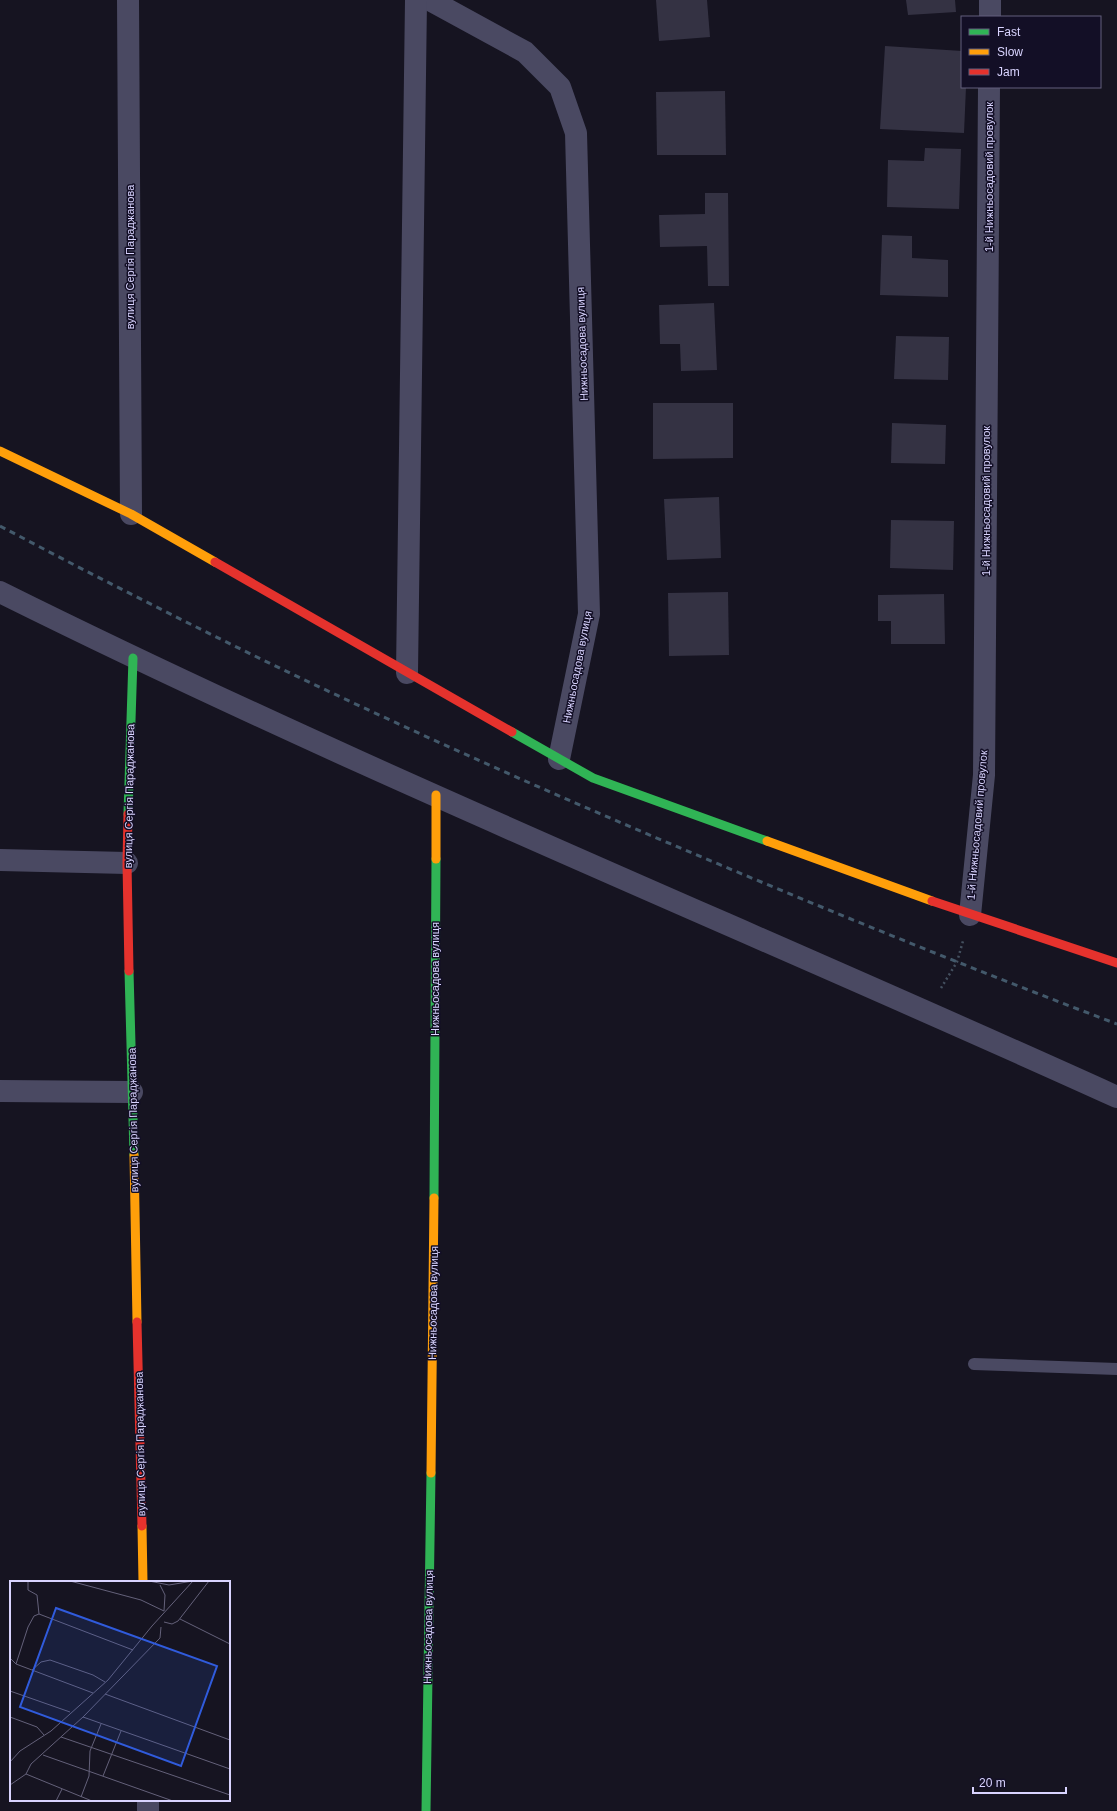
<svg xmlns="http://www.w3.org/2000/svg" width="1117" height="1811" font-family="Arial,sans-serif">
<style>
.building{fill:#343243}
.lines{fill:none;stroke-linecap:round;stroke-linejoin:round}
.path{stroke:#44505f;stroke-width:2.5;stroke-dasharray:2 3;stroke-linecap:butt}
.lane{stroke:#4a4962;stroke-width:12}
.street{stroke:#4a4962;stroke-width:22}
.fast{stroke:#30b455;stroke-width:9}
.slow{stroke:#ff9f0a;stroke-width:9}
.jam{stroke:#e5322d;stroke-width:9}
.rail{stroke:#43596b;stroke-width:3;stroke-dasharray:6 5;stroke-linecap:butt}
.labels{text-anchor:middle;stroke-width:3;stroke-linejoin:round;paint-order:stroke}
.street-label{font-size:11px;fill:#d9d4ff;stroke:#130f26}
.inset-road{fill:none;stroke:#64617a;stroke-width:1}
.view{fill:#305bdc;fill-opacity:0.15;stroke:#305bdc;stroke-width:2}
.inset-edge{fill:none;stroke:#d9d4ff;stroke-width:2}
</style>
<rect width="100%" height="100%" fill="#161421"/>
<g class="building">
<path d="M656 0H707L710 37 659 41Z"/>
<path d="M906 0H955L956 12 908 15Z"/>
<path d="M885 46 962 51V87H966L964 133 880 129Z"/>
<path d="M725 91 726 155H657L656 92Z"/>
<path d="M925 148 961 149 959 209 887 207 888 160 924 161Z"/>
<path d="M705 193H728L729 286H708L707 246 660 247 659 215 705 214Z"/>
<path d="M882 235 912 236V258L948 260V297L880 295Z"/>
<path d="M714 303 717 370 681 371 680 344H660L659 305Z"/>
<path d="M896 336 949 337 948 380 894 379Z"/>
<path d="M653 403H733V458L653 459Z"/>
<path d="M892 423 946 425 945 464 891 463Z"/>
<path d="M719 497 721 558 667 560 664 499Z"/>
<path d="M891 520 954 521 953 570 890 568Z"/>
<path d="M728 592 729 655 669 656 668 593Z"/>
<path d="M944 594 945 644H891V621H878V595Z"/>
</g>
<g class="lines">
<path class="path" d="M941 988 957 962 963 941"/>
<path class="lane" d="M974 1364 1117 1369"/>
<g class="street">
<path d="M128 0 131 514"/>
<path d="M430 0 525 52 560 87 576 133 589 614 559 759"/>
<path d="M990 17V0"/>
<path d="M0 592C366 774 745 928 1117 1097"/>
<path d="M407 673 416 0"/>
<path d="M0 860 127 863"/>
<path d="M970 915 984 775 989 87"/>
<path d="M0 1091 132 1092"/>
<path d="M148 1800V1811"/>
</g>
<g class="fast">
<path d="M512 732 593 778 767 841"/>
<path d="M128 814 133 658"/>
<path d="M129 971 134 1155"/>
<path d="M434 1198 436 859"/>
<path d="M426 1811 431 1473"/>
</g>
<g class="slow">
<path d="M0 451 131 514 215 562"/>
<path d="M767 841 932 901"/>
<path d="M436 859V795"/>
<path d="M134 1155 137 1322"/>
<path d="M431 1473 434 1198"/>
<path d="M142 1526 143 1582"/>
</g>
<g class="jam">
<path d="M215 562 512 732"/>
<path d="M128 814 127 863 129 971"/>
<path d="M932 901 1117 963"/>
<path d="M137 1322 142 1526"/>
</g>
<path class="rail" d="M0 526C87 572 175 617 263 660 414 733 568 801 723 866 854 921 985 974 1117 1024"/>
</g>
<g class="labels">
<g class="street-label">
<text transform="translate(989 177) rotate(-90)" y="4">1-й Нижньосадовий провулок</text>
<text transform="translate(130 257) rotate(-90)" y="4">вулиця Сергія Параджанова</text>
<text transform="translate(582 344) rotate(-92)" y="4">Нижньосадова вулиця</text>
<text transform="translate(986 501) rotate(-90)" y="4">1-й Нижньосадовий провулок</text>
<text transform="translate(577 667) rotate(-79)" y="4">Нижньосадова вулиця</text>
<text transform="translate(129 796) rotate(-89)" y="4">вулиця Сергія Параджанова</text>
<text transform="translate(977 825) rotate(-85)" y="4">1-й Нижньосадовий провулок</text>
<text transform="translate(435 979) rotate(-90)" y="4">Нижньосадова вулиця</text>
<text transform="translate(133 1120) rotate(-91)" y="4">вулиця Сергія Параджанова</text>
<text transform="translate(433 1303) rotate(-89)" y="4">Нижньосадова вулиця</text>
<text transform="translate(140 1444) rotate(-91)" y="4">вулиця Сергія Параджанова</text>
<text transform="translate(428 1627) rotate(-89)" y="4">Нижньосадова вулиця</text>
</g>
</g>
<g transform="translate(10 1581)">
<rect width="220" height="220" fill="#161421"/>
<path class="inset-road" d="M18 0V9L27 14 29 33M60 0 131 19 154 30M139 0 159 4 183 0M150 4 155 14 154 30M29 33 123 69M170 38 220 63M154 41 162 43 168 40 199 0M0 77 6 83 83 112M6 83 18 46 24 35 29 33M22 89 31 81 40 79 83 94 95 101M0 110 60 131M95 113 220 159M0 136 27 146 34 154M73 136 220 188M51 156 220 214M33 174 163 220M0 181 10 170 41 150 98 99 142 45 183 0M16 193 82 220M93 195 111 150M0 204 16 193 21 183 73 136 150 57 151 46M71 216 79 195 80 170 91 143M46 220 52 208"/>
<path class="view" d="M46 27 207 85 171 185 10 126Z"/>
<rect width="220" height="220" class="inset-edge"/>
</g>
<rect x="961" y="16" width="140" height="72" fill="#130f26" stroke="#625e7d"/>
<rect x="969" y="29" width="20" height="6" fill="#30b455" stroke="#625e7d"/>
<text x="997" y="36" font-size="12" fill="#d9d4ff">Fast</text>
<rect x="969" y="49" width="20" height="6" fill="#ff9f0a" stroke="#625e7d"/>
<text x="997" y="56" font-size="12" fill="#d9d4ff">Slow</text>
<rect x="969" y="69" width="20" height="6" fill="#e5322d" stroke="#625e7d"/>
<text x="997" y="76" font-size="12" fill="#d9d4ff">Jam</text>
<path d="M973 1787v6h93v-6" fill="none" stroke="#d9d4ff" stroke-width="2"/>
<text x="979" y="1787" font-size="12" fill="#d9d4ff" stroke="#130f26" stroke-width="3" paint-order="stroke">20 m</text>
</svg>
